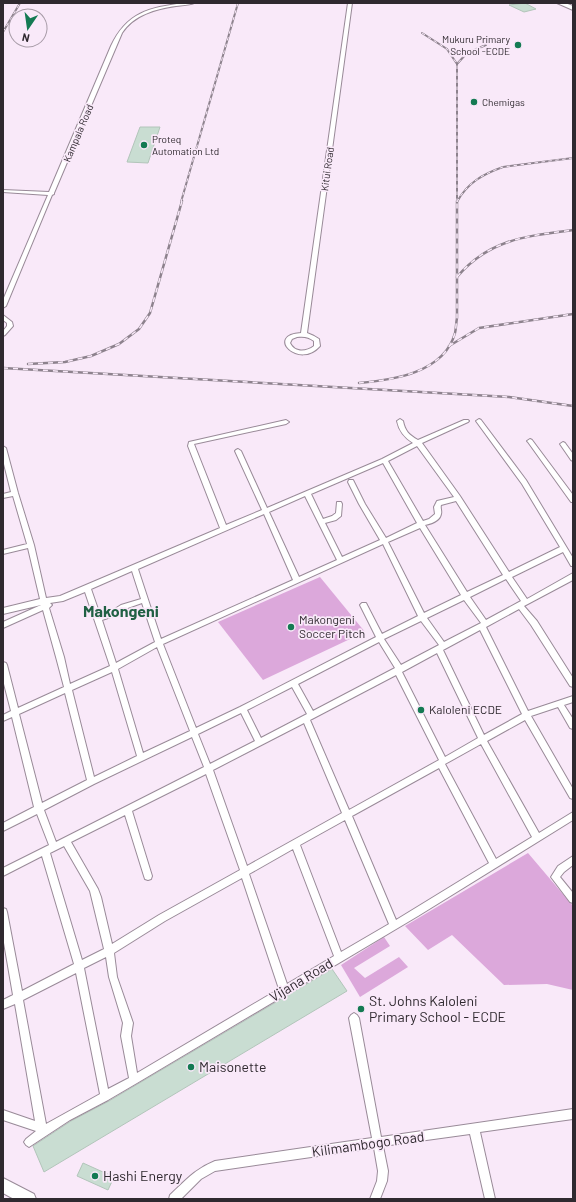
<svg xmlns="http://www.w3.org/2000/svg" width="576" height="1202" font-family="Barlow,sans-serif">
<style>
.green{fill:#dca8db}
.building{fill:#c9ddd2;stroke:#b2c5ba}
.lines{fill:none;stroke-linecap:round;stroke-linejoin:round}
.street-casing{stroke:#998a98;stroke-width:2}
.secondary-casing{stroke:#998a98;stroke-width:2}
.street{fill:#fff;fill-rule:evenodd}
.secondary{fill:#fff;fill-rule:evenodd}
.rail-far1-casing{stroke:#8d828d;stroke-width:2}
.rail-casing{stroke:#8d828d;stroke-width:2.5}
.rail-far1{stroke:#f9e9f9;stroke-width:1;stroke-dasharray:3.5;stroke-linecap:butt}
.rail{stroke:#f9e9f9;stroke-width:1.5;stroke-dasharray:5;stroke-linecap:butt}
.poi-dot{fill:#147a53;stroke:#f9e9f9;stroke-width:1.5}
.labels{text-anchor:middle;stroke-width:3.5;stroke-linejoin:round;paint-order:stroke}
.far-poi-label{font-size:10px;fill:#2f292f;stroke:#f9e9f9;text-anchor:start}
.far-street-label{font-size:10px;fill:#2f292f;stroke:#f9e9f9}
.poi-label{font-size:12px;fill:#2f292f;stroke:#f9e9f9;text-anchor:start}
.near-street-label{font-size:14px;fill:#2f292f;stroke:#f9e9f9}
.near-poi-label{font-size:14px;fill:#2f292f;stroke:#f9e9f9;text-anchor:start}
.district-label{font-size:16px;font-weight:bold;fill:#206044;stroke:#f9e9f9}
</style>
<rect width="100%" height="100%" fill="#f9e9f9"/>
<g class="green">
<path d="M320 577 365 632 263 680 218 622Z"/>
<path d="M528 853 573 906V990L547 984 504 985 452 935 428 950 405 926Z"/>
<path d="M384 937 390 946 354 968 365 978 399 957 408 967 360 997 341 965Z"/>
</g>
<g class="building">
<path d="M525 3 536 9 524 12 509 5Z"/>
<path d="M140 127H160L148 163 127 162Z"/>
<path d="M332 969 347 991 44 1172 33 1146 71 1121 109 1101Z"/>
<path d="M83 1163 114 1177 108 1190 77 1176Z"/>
</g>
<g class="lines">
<defs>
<g id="street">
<path d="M183 3H194C189 5 182 5 176 6 155 9 134 15 122 33L54 193V194L52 195 6 306 3 308V300L48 195 3 192V190L49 192 111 46C127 12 149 8 183 3Z"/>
<path d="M348 3H352L307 333 314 336 319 339 320 346C299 370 265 335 301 333ZM297 337C304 336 309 337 314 341V346C306 352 295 353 290 343L292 339Z"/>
<path d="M3 315 12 322 13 326 5 335 3 336V331L7 326V323L3 320Z"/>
<path d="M400 419 403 421C405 431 409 435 418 440L464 420H468L469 421 468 422 422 443 460 496 509 572 560 547 522 484 476 421 479 419 481 420 526 480 573 558V566H571L563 552 512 577 527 599 573 573V580L571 581 524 606 537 621 573 678V687L570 686 531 625 519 609 486 627 528 711 573 696V702L564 705 573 719V729L570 728 558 707 531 716 573 789V799L570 798 525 720 487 741 539 833 573 812V820L418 916 137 1083 108 1100 70 1120 29 1147 26 1145 24 1142 26 1139 36 1131 3 1120V1110L35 1121 15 1004 3 1009V1000L13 995 3 937V908L6 909 7 912 22 991 74 964 42 856 3 876V868L49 845 37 814 3 831V823L34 807 12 717 3 721V715L11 711 3 680V662L6 663 7 665 18 708 64 687 56 657 43 610 3 628V622L41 605 3 614V608L40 599 28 548 3 554V550L27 544 13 496 3 498V494L11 492 3 460V446L6 448 18 493 34 545 46 598 60 596 220 528 188 446 189 442 286 420 289 422 286 424 194 444 226 525 262 510 235 451 236 450 238 449 241 451 267 508 382 459 413 443C404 437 399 431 397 421ZM417 446 454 497 437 501 434 507 435 514 429 519 423 521 388 461ZM383 463 417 523 386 538 365 504 353 480H349L348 482 359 504 380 540 342 557 325 523 336 520 341 516 342 504 341 502H337L336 513 332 516 323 519 311 494ZM305 496 337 560 299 577 269 512ZM456 501 503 575 467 592 425 525C430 524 440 521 441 514 442 511 440 508 441 505ZM264 514 293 580 161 639 138 569ZM420 528 461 595 424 613 388 542ZM383 544 418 616 382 634 366 603H362L360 605 376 637 240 707 196 728 163 644ZM132 571 141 599 121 605 110 612 100 615 91 589ZM506 579 521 601 486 620 470 597ZM85 592 110 666 70 684 64 657 49 608 52 605 50 603 63 601ZM464 600 481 623 444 642 427 618ZM142 603 155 642 116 663 102 620 114 616 125 609ZM421 621 439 645 401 665 384 639ZM480 630 522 714 484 735 443 650ZM379 642 395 668 313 711 298 684ZM157 647 190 731 143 753 118 669ZM437 653 478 738 445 757 402 672ZM112 672 137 756 94 777 72 690ZM396 675 439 760 349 810 310 720ZM292 687 307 714 261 738 247 710ZM65 693 87 780 42 803 19 714ZM241 713 255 741 210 764 198 734ZM304 723 342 813 247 866 213 770ZM192 737 204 767 56 842 44 810 94 784ZM481 744 532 837 496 859 445 764ZM439 768 489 863 396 920 352 816ZM206 774 240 870 159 915 112 944 101 897 98 889 71 842 125 815 144 876 145 879 148 880 151 879 152 876 132 811ZM345 820 389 924 341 952 300 845ZM64 846 90 891 104 949 82 960 50 853ZM293 849 334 956 287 984 249 874ZM242 878 279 989 137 1073 131 1036 133 1023 117 977 114 953 165 921ZM106 957 109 977 123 1023 121 1036 129 1078 108 1089 84 968ZM76 973 100 1094 46 1124 23 1000Z"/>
<path d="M530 439 532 440 573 495V502H571L528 442 527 441Z"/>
<path d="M563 442 565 443 573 454V461L571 460 560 444Z"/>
<path d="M573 856V865L564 872 560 877 573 893V903L570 902 551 877 558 866Z"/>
<path d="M354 1013 357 1015 359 1018 381 1137 573 1109V1119L480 1132 495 1199H485L470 1134 383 1146 388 1171 387 1181 380 1199H370L377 1181 378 1171 374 1148 215 1171 201 1179 181 1199H169L170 1195C185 1181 195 1169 215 1161L372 1138 349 1018 351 1015Z"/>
</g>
<g id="secondary">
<path d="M557 3H565L573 6V10Z"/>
<path d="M3 1178 34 1194 36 1199H14L3 1193Z"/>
</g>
</defs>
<use href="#street" class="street-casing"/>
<use href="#secondary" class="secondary-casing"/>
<use href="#street" class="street"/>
<use href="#secondary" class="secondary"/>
<defs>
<g id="rail-far1">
<path d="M3 32 20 3"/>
<path d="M422 33 447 49 457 64"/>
<path d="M181 202 238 3"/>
<path d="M457 202C467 183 483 174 503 167L573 158"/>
<path d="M457 202V64L467 53 486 45"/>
</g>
<g id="rail">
<path d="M457 277C489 239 527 236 573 230"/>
<path d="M449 346 479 328 573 314"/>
<path d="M28 364 65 362 91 356 119 344 139 329 150 313 182 201"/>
<path d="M3 368 509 397 573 406"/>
<path d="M359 383C393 380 444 373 455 333 456 329 456 323 457 318V201"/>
</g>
</defs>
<use href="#rail-far1" class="rail-far1-casing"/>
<use href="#rail" class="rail-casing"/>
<use href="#rail-far1" class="rail-far1"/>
<use href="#rail" class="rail"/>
</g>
<g class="poi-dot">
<circle cx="518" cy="45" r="4"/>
<circle cx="474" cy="102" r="4"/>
<circle cx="144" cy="145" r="4"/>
<circle cx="291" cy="627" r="4"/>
<circle cx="421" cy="710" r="4"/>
<circle cx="361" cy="1009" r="4"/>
<circle cx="191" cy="1067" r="4"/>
<circle cx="95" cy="1176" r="4"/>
</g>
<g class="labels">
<g class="far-poi-label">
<text x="510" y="43" text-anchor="end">Mukuru Primary<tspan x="510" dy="12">School -ECDE</tspan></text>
<text x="482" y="106">Chemigas</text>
<text x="152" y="143">Proteq<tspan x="152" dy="12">Automation Ltd</tspan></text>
</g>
<g class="far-street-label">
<text transform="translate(78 133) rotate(-67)" y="4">Kampala Road</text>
<text transform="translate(327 169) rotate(-82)" y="4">Kitui Road</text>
</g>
<g class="poi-label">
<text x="299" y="624">Makongeni<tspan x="299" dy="14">Soccer Pitch</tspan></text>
<text x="429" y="714">Kaloleni ECDE</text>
</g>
<g class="near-street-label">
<text transform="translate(301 980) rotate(-31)" y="5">Vijana Road</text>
<text transform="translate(368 1144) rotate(-8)" y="5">Kilimambogo Road</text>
</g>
<g class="near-poi-label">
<text x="369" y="1006">St. Johns Kaloleni<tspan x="369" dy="16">Primary School - ECDE</tspan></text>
<text x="199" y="1072">Maisonette</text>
<text x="103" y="1181">Hashi Energy</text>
</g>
<g class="district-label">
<text x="121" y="617">Makongeni</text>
</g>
</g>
<rect width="576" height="1202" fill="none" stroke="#2f292f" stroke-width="8"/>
<g transform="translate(28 28) rotate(193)"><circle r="19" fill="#f9e9f9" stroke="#a89ca8"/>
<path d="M0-3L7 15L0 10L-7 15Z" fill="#147a53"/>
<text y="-6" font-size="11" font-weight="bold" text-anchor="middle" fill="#2f292f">N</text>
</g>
</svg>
